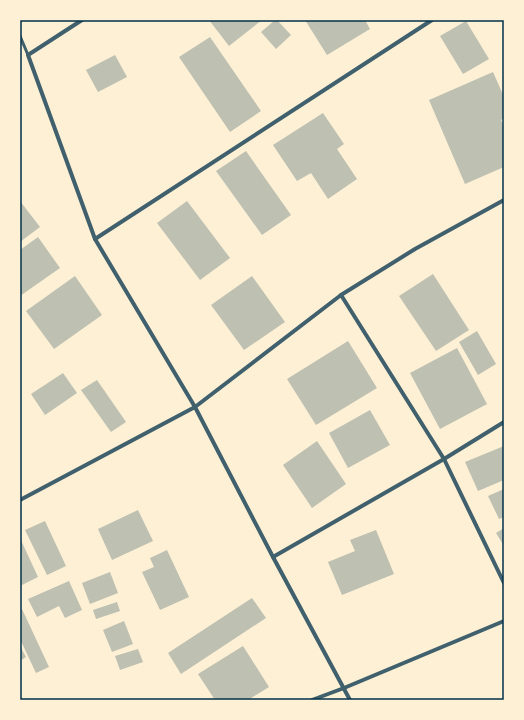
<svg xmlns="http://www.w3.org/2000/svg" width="524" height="720" font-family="'Asap Condensed',sans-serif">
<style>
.building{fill:#bec0b2}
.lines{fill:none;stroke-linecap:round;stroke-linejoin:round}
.service{stroke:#3f606c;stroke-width:3}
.minor{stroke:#3f606c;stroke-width:4}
.neatline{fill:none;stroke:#003049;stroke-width:1.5}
</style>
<rect width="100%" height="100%" fill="#fdf0d5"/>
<g class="building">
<path d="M209 20H262L229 46Z"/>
<path d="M275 20H277L291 35 276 49 261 32Z"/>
<path d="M305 20H365L370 29 327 55Z"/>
<path d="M466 21 489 59 463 74 440 36Z"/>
<path d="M210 37 261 111 230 132 179 57Z"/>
<path d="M115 55 127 77 98 92 86 70Z"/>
<path d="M493 72 504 97V118L501 120 504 127V167L465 184 429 100Z"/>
<path d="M323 113 344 144 337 149 357 179 328 199 311 173 297 181 273 145Z"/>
<path d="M246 151 291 215 262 235 216 171Z"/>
<path d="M20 201 40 227 20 242Z"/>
<path d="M187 201 230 258 200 280 157 223Z"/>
<path d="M38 237 60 268 20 296V250Z"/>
<path d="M433 274 469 330 436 351 399 296Z"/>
<path d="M75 276 102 315 54 349 26 311Z"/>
<path d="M252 276 285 322 244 350 211 305Z"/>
<path d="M477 331 496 364 478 375 459 342Z"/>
<path d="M348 341 377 388 316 425 287 379Z"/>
<path d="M457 348 487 404 440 429 410 373Z"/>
<path d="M63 373 77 393 45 415 31 394Z"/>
<path d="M97 380 126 422 111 432 81 390Z"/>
<path d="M370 410 390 445 348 468 329 433Z"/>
<path d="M317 441 346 484 312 508 283 465Z"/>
<path d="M504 446V480L478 491 465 462Z"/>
<path d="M504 489V517L499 519 488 496Z"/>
<path d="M138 510 153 541 112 560 98 529Z"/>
<path d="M45 521 66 566 47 575 25 530Z"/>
<path d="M504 528V546L496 533Z"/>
<path d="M376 530 394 574 342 595 328 562 355 551 350 540Z"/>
<path d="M20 538 38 577 20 586Z"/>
<path d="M167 550 189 597 160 610 142 572 154 567 150 558Z"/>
<path d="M110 572 118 593 90 604 82 583Z"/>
<path d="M69 581 82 610 65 618 59 606 37 617 28 599Z"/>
<path d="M252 598 266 618 181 674 168 653Z"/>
<path d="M117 602 120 611 96 619 93 610Z"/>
<path d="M22 609 49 667 36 673 20 639V610Z"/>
<path d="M124 621 133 644 112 652 103 630Z"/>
<path d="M20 646 26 657 20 661Z"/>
<path d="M243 646 269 687 248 700H215L198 674Z"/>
<path d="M138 649 143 662 120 670 115 656Z"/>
</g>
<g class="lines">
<path class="service" d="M20 36 28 55"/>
<g class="minor">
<path d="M82 20 28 55 95 239 195 407 273 557 350 700"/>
<path d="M95 239 432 20"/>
<path d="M341 295 444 459 504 583"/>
<path d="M20 500 195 407 341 295 415 249 504 200"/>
<path d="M273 557 444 459 504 422"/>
<path d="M312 700 344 688 504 621"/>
</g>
</g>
<rect width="524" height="720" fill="none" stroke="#fdf0d5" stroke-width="42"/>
<rect x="21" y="21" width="482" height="678" class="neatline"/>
</svg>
